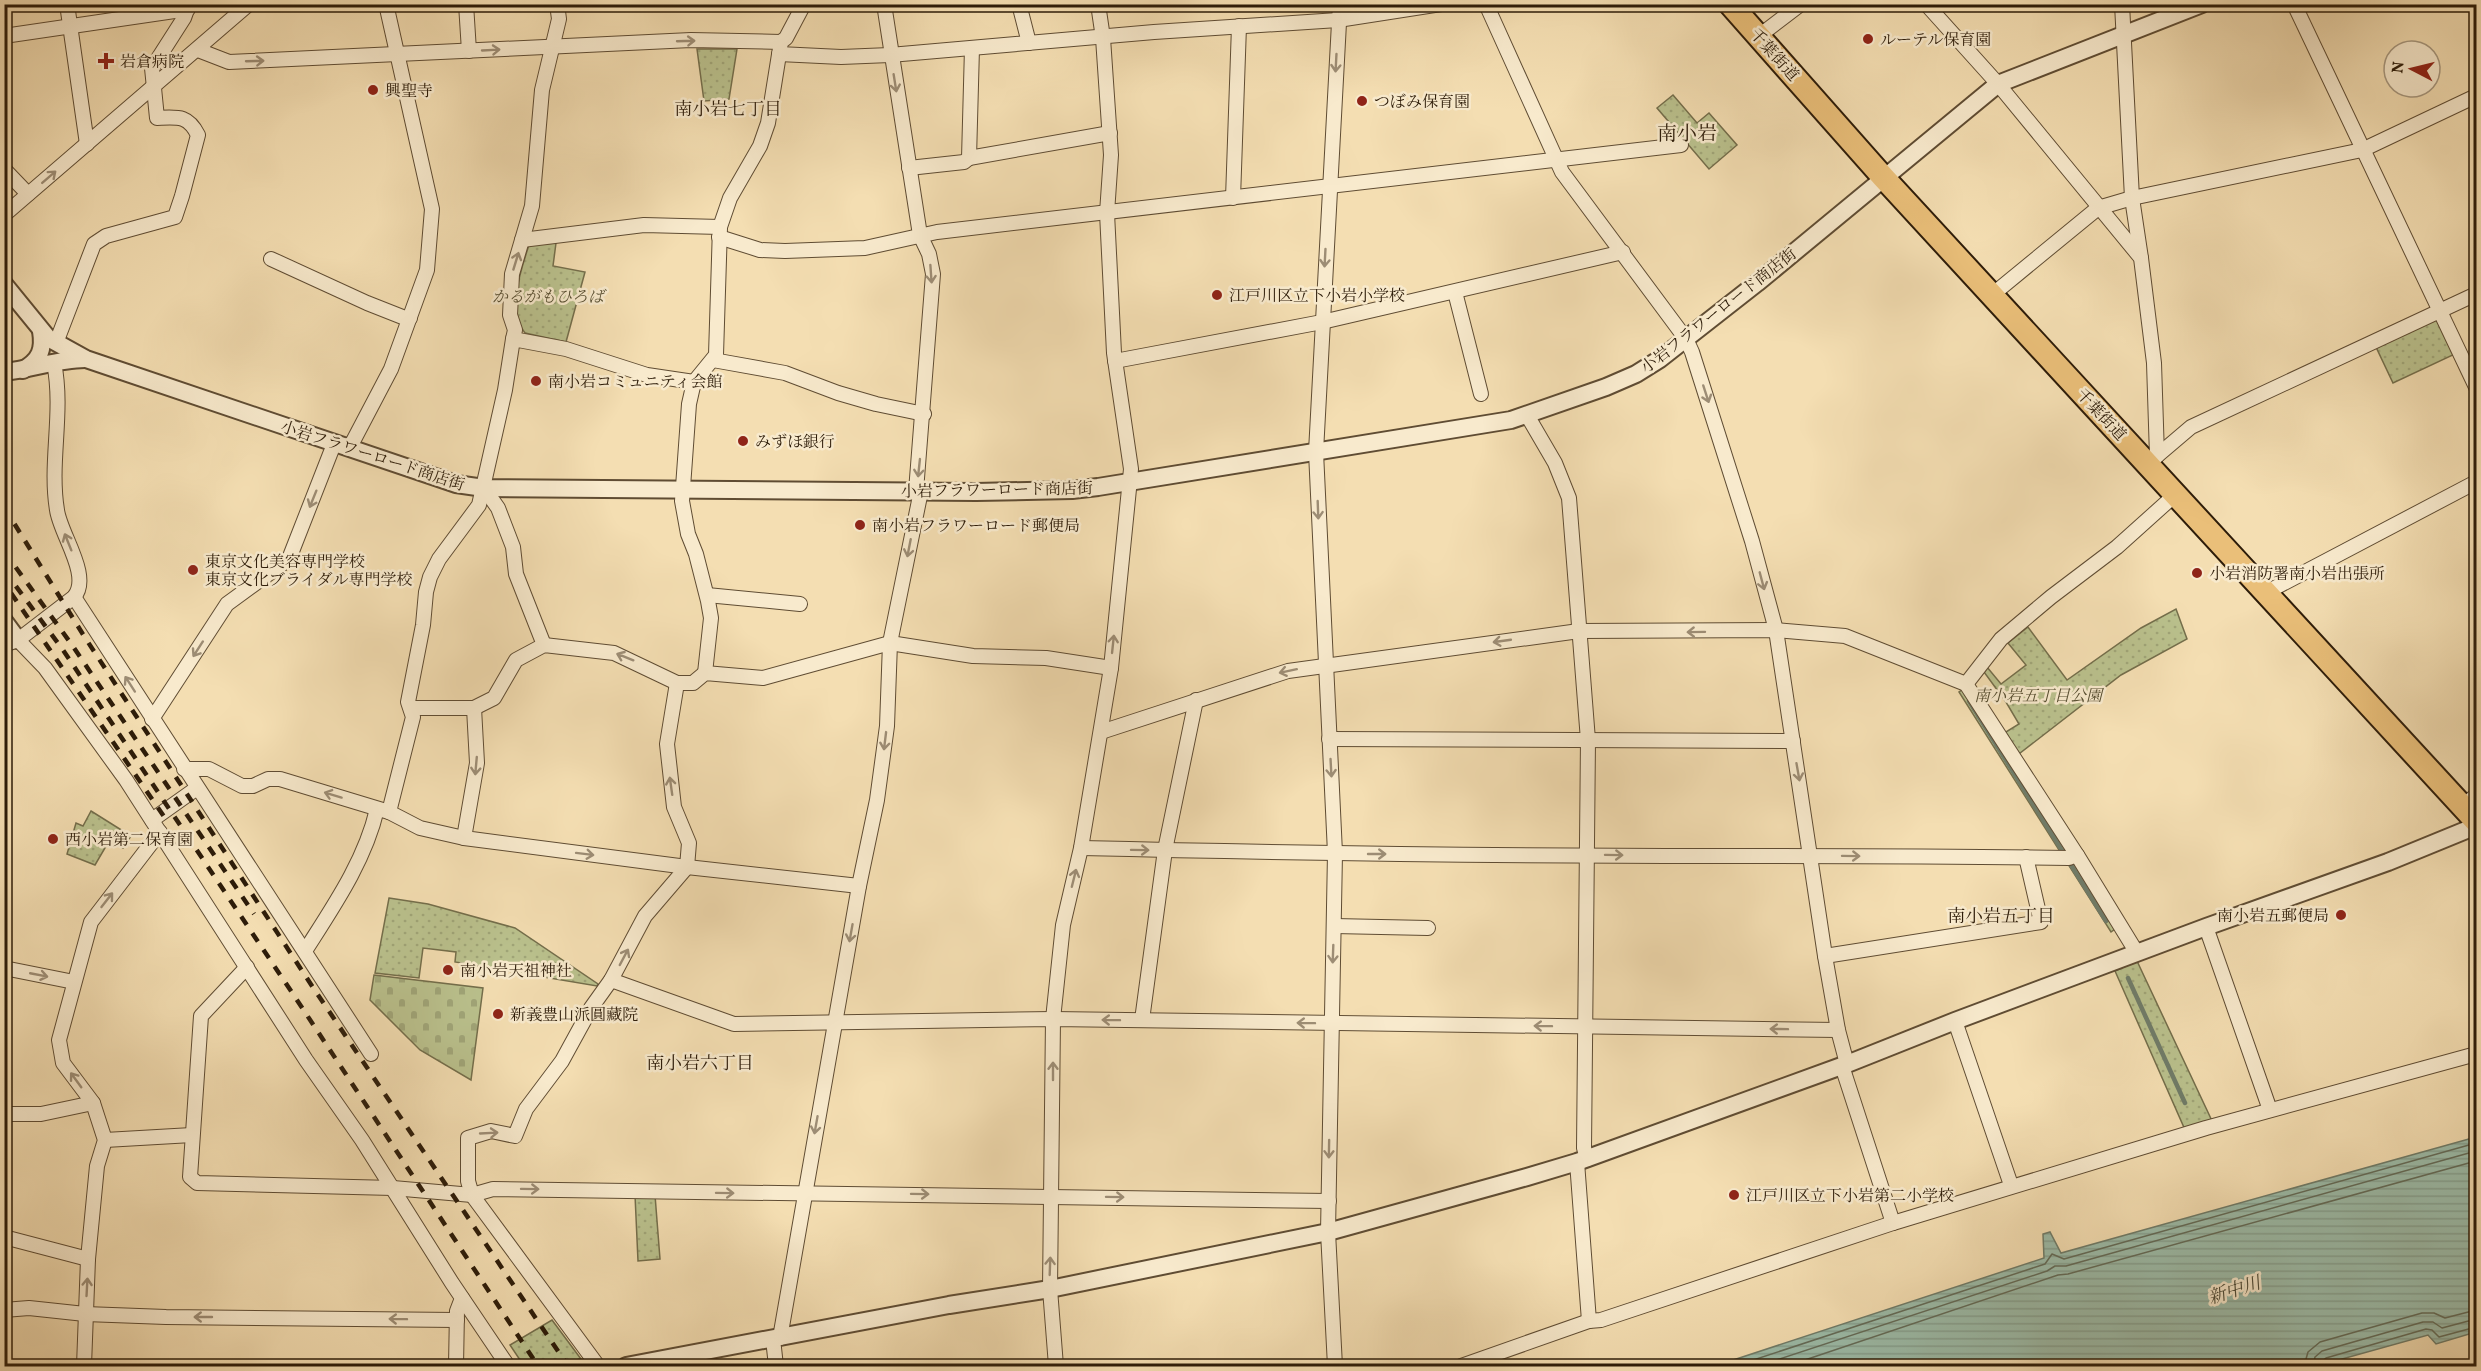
<svg xmlns="http://www.w3.org/2000/svg" width="2481" height="1371" font-family="Vollkorn,'Noto Serif JP',serif">
<style>
.cemetery{fill:url(#cemetery-stones);stroke:#746e4b;stroke-width:1.5}
.park{fill:url(#park-dots);stroke:#746e4b;stroke-width:1.5}
.water{fill:url(#water-rules);stroke:#707c69;stroke-width:1.5}
.lines{fill:none;stroke-linecap:round;stroke-linejoin:round}
.shore{stroke:#646c59;stroke-width:1.5}
.stream{stroke:#707c69;stroke-width:4.5}
.minor-casing{stroke:#5f4c33;stroke-width:16}
.tertiary-casing{stroke:#5f4c33;stroke-width:20}
.trunk-casing{stroke:#2d1c09;stroke-width:26}
.minor{stroke:#f8eacd;stroke-width:14}
.tertiary{stroke:#f8eacd;stroke-width:16}
.trunk{stroke:#eabf79;stroke-width:22}
.rail{stroke:#2d1c09;stroke-width:4.5;stroke-dasharray:10 10;stroke-linecap:butt}
.oneway{stroke:#9d8d75}
.poi-dot{fill:#8f2418;stroke:#f8eacd;stroke-width:2}
.labels{text-anchor:middle;stroke-width:5;stroke-linejoin:round;paint-order:stroke}
.poi-label{font-size:16px;fill:#2d1c09;stroke:#f8eacd;text-anchor:start}
.street-label{font-size:16px;fill:#2d1c09;stroke:#f8eacd}
.park-label{font-size:16px;font-style:italic;fill:#574e31;stroke:#f8eacd}
.neighbourhood-label{font-size:18px;fill:#2d1c09;stroke:#f8eacd}
.water-label{font-size:18px;font-style:italic;fill:#4e4c39;stroke:#f8eacd}
.quarter-label{font-size:20px;fill:#2d1c09;stroke:#f8eacd}
</style>
<defs>
<pattern id="cemetery-stones" width="16" height="16" patternUnits="userSpaceOnUse" patternTransform="scale(1.5)"><rect width="16" height="16" fill="#bac18d"/><path d="M2 7V4a2 2 0 0 1 4 0v3zM10 15v-3a2 2 0 0 1 4 0v3z" fill="#a0a578"/></pattern>
<pattern id="park-dots" width="8" height="8" patternUnits="userSpaceOnUse" patternTransform="scale(1.5)"><rect width="8" height="8" fill="#bac18d"/><path d="M2 2h.1M6 6h.1" fill="none" stroke="#a0a578" stroke-width="1.8" stroke-linecap="round"/></pattern>
<pattern id="water-rules" width="6" height="5" patternUnits="userSpaceOnUse" patternTransform="scale(1.5)"><rect width="6" height="5" fill="#9cbca9"/><path d="M0 2.5h6" fill="none" stroke="#87a190"/></pattern>
</defs>
<rect width="100%" height="100%" fill="#f4deb2"/>
<filter id="stains"><feTurbulence type="fractalNoise" baseFrequency=".00333" numOctaves="4"/><feColorMatrix values="0 0 0 0 .2 0 0 0 0 .09 0 0 0 0 .02 0 0 0 .5 -.17"/></filter>
<radialGradient id="worn" r=".72"><stop offset=".6" stop-color="#630" stop-opacity="0"/><stop offset="1" stop-color="#630" stop-opacity=".3"/></radialGradient>
<path class="cemetery" d="M374 975 483 988 471 1080 420 1050 370 1000Z"/>
<g class="park">
<path d="M697 49H737L729 99 704 101Z"/>
<path d="M1673 95 1697 123 1709 113 1737 145 1709 169 1657 108Z"/>
<path d="M556 243 553 266 585 272 566 342 525 333C506 310 521 270 529 245Z"/>
<path d="M2438 317 2455 354 2393 383 2376 347Z"/>
<path d="M2176 609 2187 639 2121 675 2015 757 2001 735 2019 724 2006 702 1984 672 1987 667 2001 684 2026 665 2008 643 2028 627 2067 680 2141 628Z"/>
<path d="M1965 688 2110 922 2115 929 2111 932 1959 692Z"/>
<path d="M91 811 131 836 123 848 109 841 95 865 67 854 76 823 83 826Z"/>
<path d="M389 898 428 904 515 928 598 984 597 986 455 962 456 952 423 948 419 978 375 973Z"/>
<path d="M2137 961 2213 1123 2186 1132 2115 971Z"/>
<path d="M635 1195H655L660 1259 638 1261Z"/>
<path d="M552 1320 581 1359 543 1366H524L510 1345Z"/>
</g>
<path class="water" d="M2476 1137V1332L2436 1344 2428 1335 2317 1366H1715L2044 1258 2043 1234 2050 1232 2061 1253Z"/>
<g class="lines">
<g class="shore">
<path d="M1735 1366 2045 1264 2052 1254 2064 1259 2476 1143"/>
<path d="M1758 1366 2047 1271 2055 1266H2066L2476 1151"/>
<path d="M1787 1366 2058 1275 2068 1274 2476 1161"/>
<path d="M2304 1366 2308 1352 2320 1342 2422 1313H2434L2445 1318 2476 1310"/>
<path d="M2313 1366 2315 1357 2322 1351 2423 1322H2433L2442 1328 2476 1319"/>
<path d="M2321 1366 2322 1361 2326 1358 2426 1329 2432 1330 2439 1337 2476 1327"/>
</g>
<g class="stream">
<path d="M1969 701 2106 921"/>
<path d="M2128 978 2185 1103"/>
</g>
<defs>
<g id="minor">
<path d="M67 4 87 144"/>
<path d="M466 4 469 51"/>
<path d="M884 4 920 235 929 254 933 274 916 491"/>
<path d="M1019 4 1029 43"/>
<path d="M1486 4 1562 172 1686 339 1692 352 1752 541 1776 630 1825 956 1838 1030 1847 1064"/>
<path d="M1926 4 1998 84 2141 258 2154 363 2157 456"/>
<path d="M2122 4 2132 198 2141 258"/>
<path d="M2294 4 2476 387"/>
<path d="M4 36 188 9"/>
<path d="M1759 36 1801 4"/>
<path d="M198 50 229 62 691 40 781 42"/>
<path d="M779 54 841 57 890 55 1154 32 1338 20 1441 4"/>
<path d="M969 158 1110 133"/>
<path d="M909 168 964 162 969 158 972 48"/>
<path d="M4 169 28 194"/>
<path d="M1233 198 1239 26"/>
<path d="M4 215 249 4"/>
<path d="M719 237 760 250 785 251 865 248 937 232 1681 145"/>
<path d="M522 240 644 225 720 227"/>
<path d="M271 259 367 303 405 318H410"/>
<path d="M1455 292 1481 394"/>
<path d="M1992 295 2098 208 2132 198 2362 150 2476 96"/>
<path d="M513 339 515 330 510 315 512 274 532 206 542 90 559 19 557 4"/>
<path d="M56 343 94 244 106 236 175 217 182 196 198 135C188 115 178 117 157 118L152 68 184 18 189 4"/>
<path d="M713 360 785 373 838 393 876 404 924 414"/>
<path d="M1115 361 1322 322 1623 252"/>
<path d="M1527 415 1555 463 1569 498 1588 740 1584 1148 1587 1159"/>
<path d="M349 449 391 369 427 270 432 209 386 4"/>
<path d="M2151 461 2191 427 2476 294"/>
<path d="M484 488 498 508 513 547 516 574 544 645"/>
<path d="M2267 592 2476 482"/>
<path d="M707 595 800 604"/>
<path d="M74 597 371 1054"/>
<path d="M18 640 45 668 126 780 306 1060 362 1140 452 1283 508 1366"/>
<path d="M4 645 18 640 74 597C92 576 60 534 57 510 49 462 64 412 54 363"/>
<path d="M705 673 711 618 708 601 696 554 688 534 682 501 689 404 694 382 716 355 720 227 730 198 760 146 768 123 781 42 786 38 804 4"/>
<path d="M1966 684 2001 639 2051 597 2117 547 2176 494"/>
<path d="M411 708H474L494 698 516 660 544 645 614 653 677 683H693L705 673 763 678 890 643 973 656 1046 658 1111 668"/>
<path d="M474 708 477 763 464 838 687 867 859 886"/>
<path d="M152 719 227 604 289 559 334 444"/>
<path d="M1101 732 1288 671 1579 631 1776 630 1845 636 1966 684 2077 855 2137 953"/>
<path d="M1329 739 1793 741"/>
<path d="M184 769H209L242 786H253L268 779H280L389 812"/>
<path d="M2464 806 2476 795"/>
<path d="M152 820 197 788"/>
<path d="M464 838 420 828 389 812 413 717 408 702 423 625 426 592 430 577 439 559 479 505 505 390 513 339 566 349 647 375 694 382"/>
<path d="M1081 848C1291 853 1502 856 1712 856 1831 856 1950 856 2069 858L2077 855"/>
<path d="M1334 926 1428 928"/>
<path d="M2206 927 2270 1110"/>
<path d="M305 951C333 907 365 861 377 809"/>
<path d="M1825 956 2041 922 2026 857"/>
<path d="M247 967 201 1016 190 1177 197 1183 393 1188 472 1195 493 1189 1329 1201"/>
<path d="M4 968 74 982"/>
<path d="M611 980 734 1024 1053 1019 1838 1030"/>
<path d="M1142 1020 1165 850 1196 700"/>
<path d="M1955 1021 2011 1185"/>
<path d="M4 1114H41L93 1103"/>
<path d="M105 1140 192 1135"/>
<path d="M1577 1162 1589 1321"/>
<path d="M1893 1223 2206 1128 2476 1054"/>
<path d="M4 1237 88 1259"/>
<path d="M4 1310 29 1308 85 1314 166 1317 457 1320"/>
<path d="M780 1338 859 886 877 800 887 726 890 643 921 491"/>
<path d="M773 1339 776 1366"/>
<path d="M84 1366 88 1259 97 1166 105 1140 93 1103 63 1063 59 1040 91 922 160 832"/>
<path d="M456 1366 457 1311 462 1298"/>
<path d="M598 1366 472 1195 468 1181V1138L491 1131 515 1136 526 1109 562 1061 591 1008 611 980 645 916 687 867 689 843 674 807 667 744 677 683"/>
<path d="M1056 1366 1050 1289 1053 1019 1063 925 1081 848 1111 668 1131 469 1114 353 1107 213 1111 155 1103 38 1098 4"/>
<path d="M1335 1366 1328 1232 1335 853 1316 452 1340 4"/>
<path d="M1461 1366 1589 1321 1601 1320 1893 1223 1842 1066"/>
</g>
<g id="tertiary">
<path d="M4 284 48 338 86 359 456 484 484 488 976 492 1072 490 1098 487 1511 420 1606 387 1636 374 1660 359 1757 283 1998 84 2202 4"/>
<path d="M23 370C40 360 44 350 41 331"/>
<path d="M4 372C32 369 58 359 85 359"/>
<path d="M4 621 18 640"/>
<path d="M626 1366 949 1305 1050 1289 1328 1232 1527 1177 1577 1162 1847 1064 1955 1021 2206 927 2388 862 2476 826"/>
</g>
<path id="trunk" d="M1730 4 1883 177 2476 821"/>
</defs>
<use href="#minor" class="minor-casing"/>
<use href="#tertiary" class="tertiary-casing"/>
<use href="#trunk" class="trunk-casing"/>
<use href="#minor" class="minor"/>
<use href="#tertiary" class="tertiary"/>
<use href="#trunk" class="trunk"/>
<g class="rail">
<path d="M4 507 84 636 312 986 568 1366"/>
<path d="M4 551 72 645 254 914"/>
<path d="M4 570 63 650 295 997 538 1366"/>
<path d="M11 593 167 821"/>
</g>
</g>
<defs><path id="oneway-shaft" d="M-6 0H5M1.5-3L5.5 0L1.5 3" fill="none" stroke-width="1.6" stroke-linecap="round" stroke-linejoin="round" transform="scale(1.5)"/></defs>
<g class="oneway">
<use href="#oneway-shaft" transform="translate(686 41) rotate(-2)"/>
<use href="#oneway-shaft" transform="translate(491 50) rotate(-3)"/>
<use href="#oneway-shaft" transform="translate(255 61) rotate(-2)"/>
<use href="#oneway-shaft" transform="translate(1336 63) rotate(93)"/>
<use href="#oneway-shaft" transform="translate(895 83) rotate(81)"/>
<use href="#oneway-shaft" transform="translate(49 177) rotate(-41)"/>
<use href="#oneway-shaft" transform="translate(1325 258) rotate(93)"/>
<use href="#oneway-shaft" transform="translate(516 261) rotate(-73)"/>
<use href="#oneway-shaft" transform="translate(931 274) rotate(86)"/>
<use href="#oneway-shaft" transform="translate(1706 394) rotate(72)"/>
<use href="#oneway-shaft" transform="translate(919 468) rotate(96)"/>
<use href="#oneway-shaft" transform="translate(313 499) rotate(112)"/>
<use href="#oneway-shaft" transform="translate(1318 510) rotate(88)"/>
<use href="#oneway-shaft" transform="translate(68 542) rotate(-112)"/>
<use href="#oneway-shaft" transform="translate(909 548) rotate(101)"/>
<use href="#oneway-shaft" transform="translate(1762 581) rotate(75)"/>
<use href="#oneway-shaft" transform="translate(1696 632) rotate(179)"/>
<use href="#oneway-shaft" transform="translate(1502 641) rotate(172)"/>
<use href="#oneway-shaft" transform="translate(1113 644) rotate(-84)"/>
<use href="#oneway-shaft" transform="translate(198 649) rotate(123)"/>
<use href="#oneway-shaft" transform="translate(625 657) rotate(-158)"/>
<use href="#oneway-shaft" transform="translate(1288 671) rotate(168)"/>
<use href="#oneway-shaft" transform="translate(130 684) rotate(-123)"/>
<use href="#oneway-shaft" transform="translate(885 741) rotate(97)"/>
<use href="#oneway-shaft" transform="translate(476 766) rotate(95)"/>
<use href="#oneway-shaft" transform="translate(1331 768) rotate(87)"/>
<use href="#oneway-shaft" transform="translate(1798 772) rotate(80)"/>
<use href="#oneway-shaft" transform="translate(671 786) rotate(-98)"/>
<use href="#oneway-shaft" transform="translate(333 795) rotate(-163)"/>
<use href="#oneway-shaft" transform="translate(1140 850) rotate(1)"/>
<use href="#oneway-shaft" transform="translate(585 854) rotate(7)"/>
<use href="#oneway-shaft" transform="translate(1377 854)"/>
<use href="#oneway-shaft" transform="translate(1614 855) rotate(1)"/>
<use href="#oneway-shaft" transform="translate(1851 856) rotate(1)"/>
<use href="#oneway-shaft" transform="translate(1074 878) rotate(-76)"/>
<use href="#oneway-shaft" transform="translate(107 900) rotate(-52)"/>
<use href="#oneway-shaft" transform="translate(851 933) rotate(100)"/>
<use href="#oneway-shaft" transform="translate(1333 954) rotate(92)"/>
<use href="#oneway-shaft" transform="translate(624 957) rotate(-62)"/>
<use href="#oneway-shaft" transform="translate(39 975) rotate(11)"/>
<use href="#oneway-shaft" transform="translate(1111 1020) rotate(-179)"/>
<use href="#oneway-shaft" transform="translate(1306 1023) rotate(-179)"/>
<use href="#oneway-shaft" transform="translate(1543 1026) rotate(-179)"/>
<use href="#oneway-shaft" transform="translate(1779 1029) rotate(-179)"/>
<use href="#oneway-shaft" transform="translate(1053 1071) rotate(-90)"/>
<use href="#oneway-shaft" transform="translate(76 1080) rotate(-126)"/>
<use href="#oneway-shaft" transform="translate(816 1125) rotate(100)"/>
<use href="#oneway-shaft" transform="translate(489 1133) rotate(-3)"/>
<use href="#oneway-shaft" transform="translate(1329 1149) rotate(91)"/>
<use href="#oneway-shaft" transform="translate(530 1189) rotate(1)"/>
<use href="#oneway-shaft" transform="translate(725 1193) rotate(1)"/>
<use href="#oneway-shaft" transform="translate(920 1194) rotate(1)"/>
<use href="#oneway-shaft" transform="translate(1115 1197) rotate(1)"/>
<use href="#oneway-shaft" transform="translate(1050 1266) rotate(-88)"/>
<use href="#oneway-shaft" transform="translate(87 1287) rotate(-87)"/>
<use href="#oneway-shaft" transform="translate(203 1317) rotate(-180)"/>
<use href="#oneway-shaft" transform="translate(398 1319) rotate(-179)"/>
</g>
<g class="poi-dot">
<circle cx="1868" cy="39" r="6"/>
<path d="M103 52h6v6h6v6h-6v6h-6v-6h-6v-6h6z"/>
<circle cx="373" cy="90" r="6"/>
<circle cx="1362" cy="101" r="6"/>
<circle cx="1217" cy="295" r="6"/>
<circle cx="536" cy="381" r="6"/>
<circle cx="743" cy="441" r="6"/>
<circle cx="860" cy="525" r="6"/>
<circle cx="193" cy="570" r="6"/>
<circle cx="2197" cy="573" r="6"/>
<circle cx="53" cy="839" r="6"/>
<circle cx="2341" cy="915" r="6"/>
<circle cx="448" cy="970" r="6"/>
<circle cx="498" cy="1014" r="6"/>
<circle cx="1734" cy="1195" r="6"/>
</g>
<g class="labels">
<g class="poi-label">
<text x="1880" y="45">ルーテル保育園</text>
<text x="120" y="67">岩倉病院</text>
<text x="385" y="96">興聖寺</text>
<text x="1374" y="107">つぼみ保育園</text>
<text x="1229" y="301">江戸川区立下小岩小学校</text>
<text x="548" y="387">南小岩コミュニティ会館</text>
<text x="755" y="447">みずほ銀行</text>
<text x="872" y="531">南小岩フラワーロード郵便局</text>
<text x="205" y="567">東京文化美容専門学校<tspan x="205" dy="18">東京文化ブライダル専門学校</tspan></text>
<text x="2209" y="579">小岩消防署南小岩出張所</text>
<text x="65" y="845">西小岩第二保育園</text>
<text x="2329" y="921" text-anchor="end">南小岩五郵便局</text>
<text x="460" y="976">南小岩天祖神社</text>
<text x="510" y="1020">新義豊山派圓藏院</text>
<text x="1746" y="1201">江戸川区立下小岩第二小学校</text>
</g>
<g class="street-label">
<text transform="translate(1775 54) rotate(48)" y="6">千葉街道</text>
<text transform="translate(1718 310) rotate(-38)" y="6">小岩フラワーロード商店街</text>
<text transform="translate(2102 414) rotate(47)" y="6">千葉街道</text>
<text transform="translate(373 455) rotate(18)" y="6">小岩フラワーロード商店街</text>
<text transform="translate(997 489) rotate(-1)" y="6">小岩フラワーロード商店街</text>
</g>
<g class="park-label">
<text x="548" y="302">かるがもひろば</text>
<text x="2038" y="701">南小岩五丁目公園</text>
</g>
<g class="neighbourhood-label">
<text x="728" y="115">南小岩七丁目</text>
<text x="2001" y="922">南小岩五丁目</text>
<text x="700" y="1069">南小岩六丁目</text>
</g>
<g class="water-label">
<text transform="translate(2234 1290) rotate(-18)" y="6">新中川</text>
</g>
<g class="quarter-label">
<text x="1687" y="140">南小岩</text>
</g>
</g>
<rect width="2481" height="1371" fill="none" stroke="#f4deb2" stroke-width="24"/>
<rect x="6" y="6" width="2469" height="1359" fill="none" stroke="#2d1c09" stroke-width="3"/>
<rect x="12" y="12" width="2457" height="1347" fill="none" stroke="#2d1c09" stroke-width="1.5"/>
<g transform="translate(2412 69) rotate(277)"><circle r="28" fill="#f8eacd" stroke="#a7987f" stroke-width="1.5"/>
<path d="M0-4.5L10 22L0 15L-10 22Z" fill="#8f2418"/>
<text y="-9" font-size="16" font-weight="bold" text-anchor="middle" fill="#2d1c09">N</text>
</g>
<rect width="100%" height="100%" filter="url(#stains)"/>
<rect width="100%" height="100%" fill="url(#worn)"/>
</svg>
